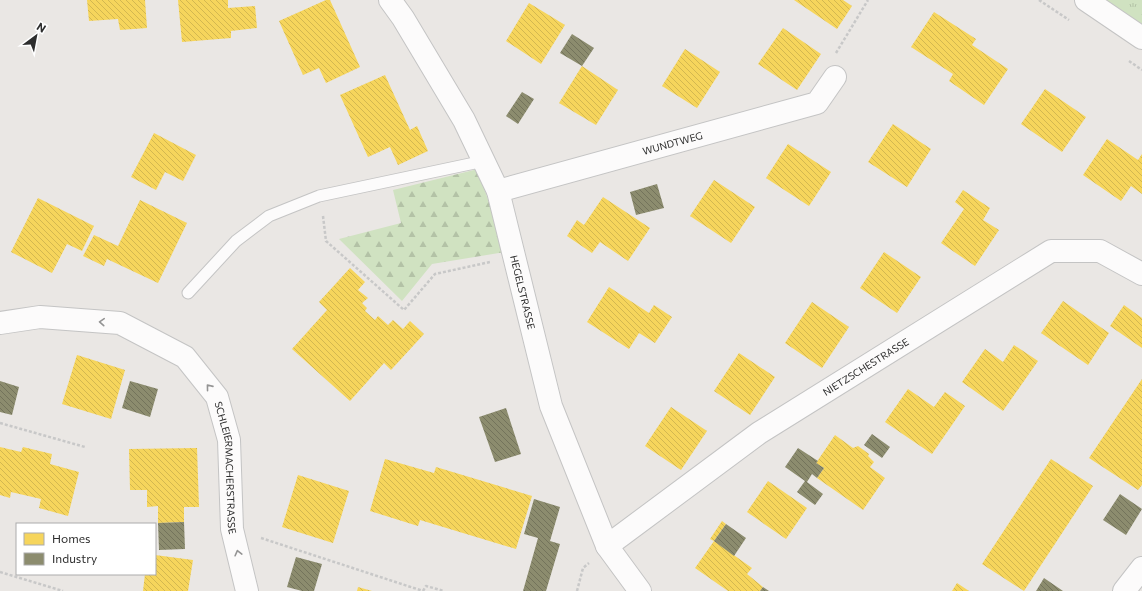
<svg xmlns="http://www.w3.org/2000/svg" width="1142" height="591" font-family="Commissioner,sans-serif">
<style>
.grass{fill:url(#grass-tufts)}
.forest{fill:url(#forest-firs)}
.homes{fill:url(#homes-back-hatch)}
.industry{fill:url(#industry-back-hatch)}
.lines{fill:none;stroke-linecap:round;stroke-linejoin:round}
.service-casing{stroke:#c4c4c4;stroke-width:13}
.minor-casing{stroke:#c4c4c4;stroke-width:24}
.secondary-casing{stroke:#c4c4c4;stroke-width:24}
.path{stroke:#c8c8c8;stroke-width:2.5;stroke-dasharray:3 2;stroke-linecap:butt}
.service{stroke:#fcfbfb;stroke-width:11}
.minor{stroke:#fcfbfb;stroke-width:22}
.secondary{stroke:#fcfbfb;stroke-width:22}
.oneway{stroke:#949494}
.labels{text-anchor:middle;stroke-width:4;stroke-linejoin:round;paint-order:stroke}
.street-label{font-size:10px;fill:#2d2d2d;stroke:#fff}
</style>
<defs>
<pattern id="grass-tufts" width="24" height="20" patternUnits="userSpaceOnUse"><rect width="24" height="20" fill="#d0e2c1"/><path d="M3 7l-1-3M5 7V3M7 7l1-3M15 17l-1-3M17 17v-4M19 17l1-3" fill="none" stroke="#b3c2a6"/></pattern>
<pattern id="forest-firs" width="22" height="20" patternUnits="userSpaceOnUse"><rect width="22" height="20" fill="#d0e2c1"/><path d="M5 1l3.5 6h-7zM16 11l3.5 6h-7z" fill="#b3c2a6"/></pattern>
<pattern id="homes-back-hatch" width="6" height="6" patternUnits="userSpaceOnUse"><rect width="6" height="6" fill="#f6d55c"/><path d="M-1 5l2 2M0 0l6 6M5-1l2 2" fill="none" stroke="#d3b750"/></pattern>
<pattern id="industry-back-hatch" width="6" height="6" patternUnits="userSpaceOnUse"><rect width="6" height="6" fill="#8c8c6e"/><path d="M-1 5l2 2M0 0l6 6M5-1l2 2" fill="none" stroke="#73735b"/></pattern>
</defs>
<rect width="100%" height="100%" fill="#eae7e4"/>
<path class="grass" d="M1106 0H1142V24Z"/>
<path class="forest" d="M478 169 505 252 432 264 402 301 339 239 401 223 393 190Z"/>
<g class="homes">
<path d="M87 0H145L147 28 120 30 118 19 89 21Z"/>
<path d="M178 0H228V8L255 6 257 28 231 31V38L182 42Z"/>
<path d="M326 0H330L360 67 326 83 319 68 303 75 279 21Z"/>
<path d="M794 0H843L852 6 837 29Z"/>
<path d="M529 3 565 25 541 64 506 41Z"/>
<path d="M934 12 976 39 972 45 1008 69 984 105 949 81 953 74 911 47Z"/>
<path d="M783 28 821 54 797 90 758 64Z"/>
<path d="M685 49 720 72 697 108 662 86Z"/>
<path d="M582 66 618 90 596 125 559 103Z"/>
<path d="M385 75 410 130 417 126 428 151 398 165 390 147 368 157 340 95Z"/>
<path d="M1045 89 1086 117 1062 152 1021 124Z"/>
<path d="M893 124 931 149 907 187 868 162Z"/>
<path d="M154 133 196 155 183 181 165 172 156 190 131 177Z"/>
<path d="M1107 139 1138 160 1142 154V194L1131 186 1121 201 1083 175Z"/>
<path d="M788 144 831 172 809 206 766 178Z"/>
<path d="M714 180 755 207 731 243 690 216Z"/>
<path d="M963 190 990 208 983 220 999 230 975 266 941 243 964 209 955 202Z"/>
<path d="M603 197 650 228 628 261 600 242 592 253 567 236 577 220 584 225Z"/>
<path d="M38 198 94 226 82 251 67 244 52 273 11 252Z"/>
<path d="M140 200 187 223 158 283 107 259 104 266 83 256 94 235 118 246Z"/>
<path d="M884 252 921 277 897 313 860 288Z"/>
<path d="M350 268 365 282 358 290 368 298 362 303 367 308 365 311 375 320 378 316 388 325 393 320 403 329 410 321 424 334 391 370 384 363 350 401 292 349 327 310 319 302Z"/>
<path d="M609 287 649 313 654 305 672 317 655 343 639 333 629 349 587 322Z"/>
<path d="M1063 301 1109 333 1088 365 1041 333Z"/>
<path d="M812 302 849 327 822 368 785 343Z"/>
<path d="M1124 305 1142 318V348L1110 326Z"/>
<path d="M1014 345 1038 361 1003 411 962 382 985 349 1003 362Z"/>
<path d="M739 353 775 377 750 415 714 391Z"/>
<path d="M77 355 125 370 111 419 62 404Z"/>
<path d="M1142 379V485L1138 490 1089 458Z"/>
<path d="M908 389 934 407 945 392 965 406 932 454 885 422Z"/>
<path d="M671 407 707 431 681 470 645 446Z"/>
<path d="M835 435 853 448 858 446 869 454 868 456 874 462 870 467 885 478 863 510 817 478 824 468 816 463Z"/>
<path d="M0 447 21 452 23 447 52 454 50 464 79 472 68 516 39 508 41 499 11 492 10 498 0 495Z"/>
<path d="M197 448 199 507H184V522L158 523V506L147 507V490H130L129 449Z"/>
<path d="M385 459 434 473 436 467 532 496 516 549 420 520 418 526 370 511Z"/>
<path d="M1051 459 1093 486 1024 591 982 564Z"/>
<path d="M298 475 349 491 333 543 282 527Z"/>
<path d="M768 481 807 508 786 539 747 512Z"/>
<path d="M722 521 726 524 714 541 752 568 747 574 763 587 760 591H728L695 568 714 541 710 539Z"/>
<path d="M155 555 193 560 188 591H143L145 574H155Z"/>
<path d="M957 583 969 591H952Z"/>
<path d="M358 587 372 591H357Z"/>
</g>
<g class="industry">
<path d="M572 34 594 48 582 66 560 53Z"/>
<path d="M522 92 534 99 518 124 506 116Z"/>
<path d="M657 184 664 208 636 215 630 192Z"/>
<path d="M0 381 19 387 12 415 0 412Z"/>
<path d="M130 381 158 389 150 417 122 408Z"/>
<path d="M506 408 521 454 495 462 479 417Z"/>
<path d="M872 434 890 447 882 458 864 445Z"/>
<path d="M798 448 818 461 816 463 824 468 817 478 812 474 807 482 823 494 815 505 797 492 805 481 785 467Z"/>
<path d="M1120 494 1142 509 1126 535 1103 520Z"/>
<path d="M534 499 560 507 550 541 560 544 546 591H523L538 538 524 534Z"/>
<path d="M184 522 185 549 159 550 158 523Z"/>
<path d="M726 524 746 538 734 556 714 541Z"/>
<path d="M296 557 322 564 314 591H302L287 587Z"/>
<path d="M1044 578 1063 591H1036Z"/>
<path d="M763 587 769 591H760Z"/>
</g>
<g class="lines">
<defs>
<path id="service" d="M188 293 236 241 269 216 319 196 484 161"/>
<g id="minor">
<path id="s1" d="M390 0 403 18 464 120 498 191 551 406 607 546 640 591"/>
<path id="s2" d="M498 191 817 103 835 77"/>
<path id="s3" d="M0 323 40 317 120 323 185 357 217 397 229 440 232 529 247 591"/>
<path id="s4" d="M607 546 759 433 1051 251H1100L1142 274"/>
<path d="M1124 591 1142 568"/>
</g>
<path id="secondary" d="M1086 0 1142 38"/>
</defs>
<use href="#service" class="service-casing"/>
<use href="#minor" class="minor-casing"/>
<use href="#secondary" class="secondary-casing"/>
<g class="path">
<path d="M1039 0 1069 20"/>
<path d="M836 53 868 0"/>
<path d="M1129 61 1142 70"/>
<path d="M323 216 326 241 404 310 435 274 490 262"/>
<path d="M0 423 85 447"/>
<path d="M261 538 423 591"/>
<path d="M0 572 63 591"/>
<path d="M423 591 426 586 444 591"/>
<path d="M577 591 583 568 589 563"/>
</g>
<use href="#service" class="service"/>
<use href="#minor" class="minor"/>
<use href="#secondary" class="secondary"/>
</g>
<defs><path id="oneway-chevron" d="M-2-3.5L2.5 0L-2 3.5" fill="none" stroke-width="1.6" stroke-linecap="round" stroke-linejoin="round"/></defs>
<g class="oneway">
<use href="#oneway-chevron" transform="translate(102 322) rotate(-176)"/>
<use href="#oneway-chevron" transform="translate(209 387) rotate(-129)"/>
<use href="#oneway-chevron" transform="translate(238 553) rotate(-104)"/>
</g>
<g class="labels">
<g class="street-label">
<text dy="4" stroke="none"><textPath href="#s2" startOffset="181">WUNDTWEG</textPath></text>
<text dy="4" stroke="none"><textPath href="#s1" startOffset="324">HEGELSTRASSE</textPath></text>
<text dy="4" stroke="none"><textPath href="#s4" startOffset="315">NIETZSCHESTRASSE</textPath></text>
<text dy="4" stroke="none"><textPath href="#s3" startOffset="317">SCHLEIERMACHERSTRASSE</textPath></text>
</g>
</g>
<rect x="16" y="523" width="140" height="52" fill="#ffffff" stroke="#ababab"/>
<rect x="24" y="533" width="20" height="12" fill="#f6d55c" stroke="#ababab"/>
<text x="52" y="543" font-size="12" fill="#2d2d2d">Homes</text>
<rect x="24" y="553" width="20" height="12" fill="#8c8c6e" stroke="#ababab"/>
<text x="52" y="563" font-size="12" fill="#2d2d2d">Industry</text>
<g transform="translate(36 36) rotate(32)" stroke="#ffffff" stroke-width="3" paint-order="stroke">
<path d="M0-3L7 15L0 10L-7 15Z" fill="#2d2d2d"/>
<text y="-6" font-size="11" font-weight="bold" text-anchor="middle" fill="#2d2d2d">N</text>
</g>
</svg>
